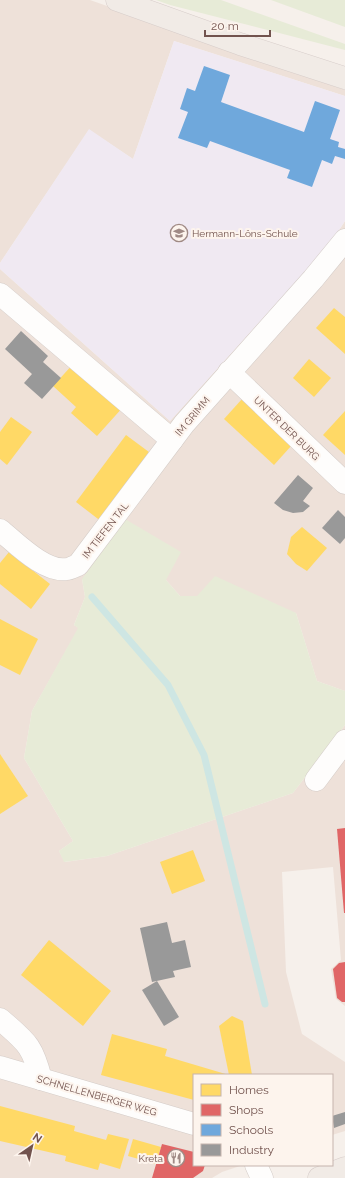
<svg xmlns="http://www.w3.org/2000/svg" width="345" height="1178" font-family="Raleway,sans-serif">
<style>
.residential{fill:#eee1d9}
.education{fill:#f0e9f2}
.green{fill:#e7ebd7}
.homes{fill:#ffd966}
.shops{fill:#e06666}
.schools{fill:#6fa8dc}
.industry{fill:#999}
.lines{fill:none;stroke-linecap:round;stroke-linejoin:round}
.stream{stroke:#cee6e3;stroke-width:7}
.minor-casing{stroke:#d4ccc8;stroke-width:23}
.major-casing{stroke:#d7cdca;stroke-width:23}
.minor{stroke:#fefdfc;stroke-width:22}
.major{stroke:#f1ebe6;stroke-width:22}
.labels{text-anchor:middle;stroke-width:4;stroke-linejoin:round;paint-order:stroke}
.poi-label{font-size:10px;fill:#72534e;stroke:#fdf4ed;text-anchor:start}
.street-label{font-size:10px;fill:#72534e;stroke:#fdf4ed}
</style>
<rect width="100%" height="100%" fill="#f6f0eb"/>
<g class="residential">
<path d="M0 0H90L345 90V96L174 41 133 159 89 130 0 263Z"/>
<path d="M345 221V691L317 681 296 613 197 596H180L166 580 82 579 85 597 74 625 79 628 32 711 24 758 73 841 59 851 65 862 107 856 293 793 345 725V1006L336 999 331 969 341 960 333 867 282 872 286 972 302 1034 345 1062V1131L332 1135V1075H194V1165H243L222 1172 212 1178H0V269L170 421 330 244Z"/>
</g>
<path class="education" d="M174 41 345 96V221L330 244 170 421 0 269V263L89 129 133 159Z"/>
<g class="green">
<path d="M156 0H221L345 44V50L170 5Z"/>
<path d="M271 0H345V27Z"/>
<path d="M125 519 181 552 166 580 180 596H197L215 576 296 613 317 681 345 691V725L293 793 107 856 64 862 59 851 73 841 24 758 32 711 78 628 74 625 85 597 82 579Z"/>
</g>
<g class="homes">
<path d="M334 308 345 317V354L316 328Z"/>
<path d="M309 359 331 378 314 397 293 378Z"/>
<path d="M75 362 124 406 97 436 71 413 76 407 53 386Z"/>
<path d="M242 399 292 445 274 465 224 419Z"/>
<path d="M345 411V455L323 435Z"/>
<path d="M11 417 32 432 7 465 0 459V432Z"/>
<path d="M126 435 153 455 102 522 76 502Z"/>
<path d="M302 527 327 548 307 571 296 564 287 554 291 537Z"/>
<path d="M9 552 50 584 31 609 0 584V563Z"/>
<path d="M0 619 38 639 20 675 0 665Z"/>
<path d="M0 754 28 796 0 814Z"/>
<path d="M193 850 205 881 172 894 160 862Z"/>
<path d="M49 940 111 991 83 1026 21 975Z"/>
<path d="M232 1016 243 1021 252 1075H229L219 1026Z"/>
<path d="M112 1034 167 1049 165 1056 229 1075H194V1100L101 1075Z"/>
<path d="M0 1106 75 1126 74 1131 106 1140 108 1134 129 1139 120 1169 100 1163 98 1170 65 1161 66 1156 0 1141Z"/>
<path d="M133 1139 161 1147 156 1164 128 1156Z"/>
</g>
<g class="shops">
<path d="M345 828V913H344L337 829Z"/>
<path d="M345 962V1002H342L337 998 333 969 339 963Z"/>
<path d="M162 1144 194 1152V1165H205L203 1171 193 1178H152Z"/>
</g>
<path class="schools" d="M204 66 230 75 221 102 304 132 315 101 340 110 330 139 339 142 338 147 345 149V159L335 156 332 164 322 160 312 187 287 178 290 170 210 141 207 148 178 138 188 112 180 109 187 88 195 91Z"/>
<g class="industry">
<path d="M21 331 48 356 43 362 61 378 42 399 24 383 32 374 5 349Z"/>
<path d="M298 475 313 488 303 501 310 506 303 512 293 513 283 510 274 503Z"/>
<path d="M338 510 345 517V538L340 544 322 528Z"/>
<path d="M167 922 172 943 185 940 191 967 173 971 175 977 152 982 140 928Z"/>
<path d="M157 981 179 1017 164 1026 142 990Z"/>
<path d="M345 1112V1124L334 1128 332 1116Z"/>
</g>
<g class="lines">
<path class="stream" d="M92 597 168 685 204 755 265 1004"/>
<defs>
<g id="minor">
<path d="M0 294 172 440"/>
<path d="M229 372 345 483"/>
<path d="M0 530C16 543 45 573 67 569 70 569 75 566 78 565L184 424 313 279 345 240"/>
<path d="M316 780 345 741"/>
<path d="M0 1019C26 1042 32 1044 41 1079"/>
<path d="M0 1067 194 1124"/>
<path d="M256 1165 262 1178"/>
</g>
<g id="major">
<path d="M117 0 240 44 345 78"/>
<path d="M319 1178 345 1168"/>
</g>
</defs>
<use href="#minor" class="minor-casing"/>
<use href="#major" class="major-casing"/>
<use href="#minor" class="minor"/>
<use href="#major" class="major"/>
</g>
<defs>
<symbol id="school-ring" viewBox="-11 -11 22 22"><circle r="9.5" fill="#fdf4ed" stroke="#a08a85" stroke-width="1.5"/><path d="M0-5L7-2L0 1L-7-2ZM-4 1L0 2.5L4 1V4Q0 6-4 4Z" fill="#a08a85"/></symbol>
<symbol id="restaurant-ring" viewBox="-11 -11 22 22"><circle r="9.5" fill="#fdf4ed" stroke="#a08a85" stroke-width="1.5"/><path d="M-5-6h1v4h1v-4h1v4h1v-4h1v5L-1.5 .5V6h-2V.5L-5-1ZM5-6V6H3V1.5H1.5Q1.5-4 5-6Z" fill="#a08a85"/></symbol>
</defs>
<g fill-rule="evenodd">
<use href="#school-ring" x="169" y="223" width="20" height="20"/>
<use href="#restaurant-ring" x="166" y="1148" width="20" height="20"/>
</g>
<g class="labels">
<g class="poi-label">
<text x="192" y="237">Hermann-Löns-Schule</text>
<text x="163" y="1162" text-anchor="end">Kreta</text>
</g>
<g class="street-label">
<text transform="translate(192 416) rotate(-50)" y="4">IM GRIMM</text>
<text transform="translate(287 428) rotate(44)" y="4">UNTER DER BURG</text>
<text transform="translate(105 530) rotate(-52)" y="4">IM TIEFEN TAL</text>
<text transform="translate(97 1095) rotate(16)" y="4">SCHNELLENBERGER WEG</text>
</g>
</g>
<rect x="193" y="1074" width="140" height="92" fill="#fdf4ed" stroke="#c5b4ad"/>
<rect x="201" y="1084" width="20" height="12" fill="#ffd966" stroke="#c5b4ad"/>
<text x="229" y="1094" font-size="12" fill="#72534e">Homes</text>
<rect x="201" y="1104" width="20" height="12" fill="#e06666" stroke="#c5b4ad"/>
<text x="229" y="1114" font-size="12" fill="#72534e">Shops</text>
<rect x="201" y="1124" width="20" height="12" fill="#6fa8dc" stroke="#c5b4ad"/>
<text x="229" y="1134" font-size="12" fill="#72534e">Schools</text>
<rect x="201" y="1144" width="20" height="12" fill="#999999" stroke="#c5b4ad"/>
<text x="229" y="1154" font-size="12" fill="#72534e">Industry</text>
<g transform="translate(32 1146) rotate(34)" stroke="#fdf4ed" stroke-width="3" paint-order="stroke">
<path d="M0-3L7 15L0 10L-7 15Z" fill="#72534e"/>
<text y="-6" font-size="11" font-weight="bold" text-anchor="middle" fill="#72534e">N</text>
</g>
<path d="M205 30v6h65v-6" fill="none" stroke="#72534e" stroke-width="2"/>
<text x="211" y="30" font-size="12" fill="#72534e" stroke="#fdf4ed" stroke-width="3" paint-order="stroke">20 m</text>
</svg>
